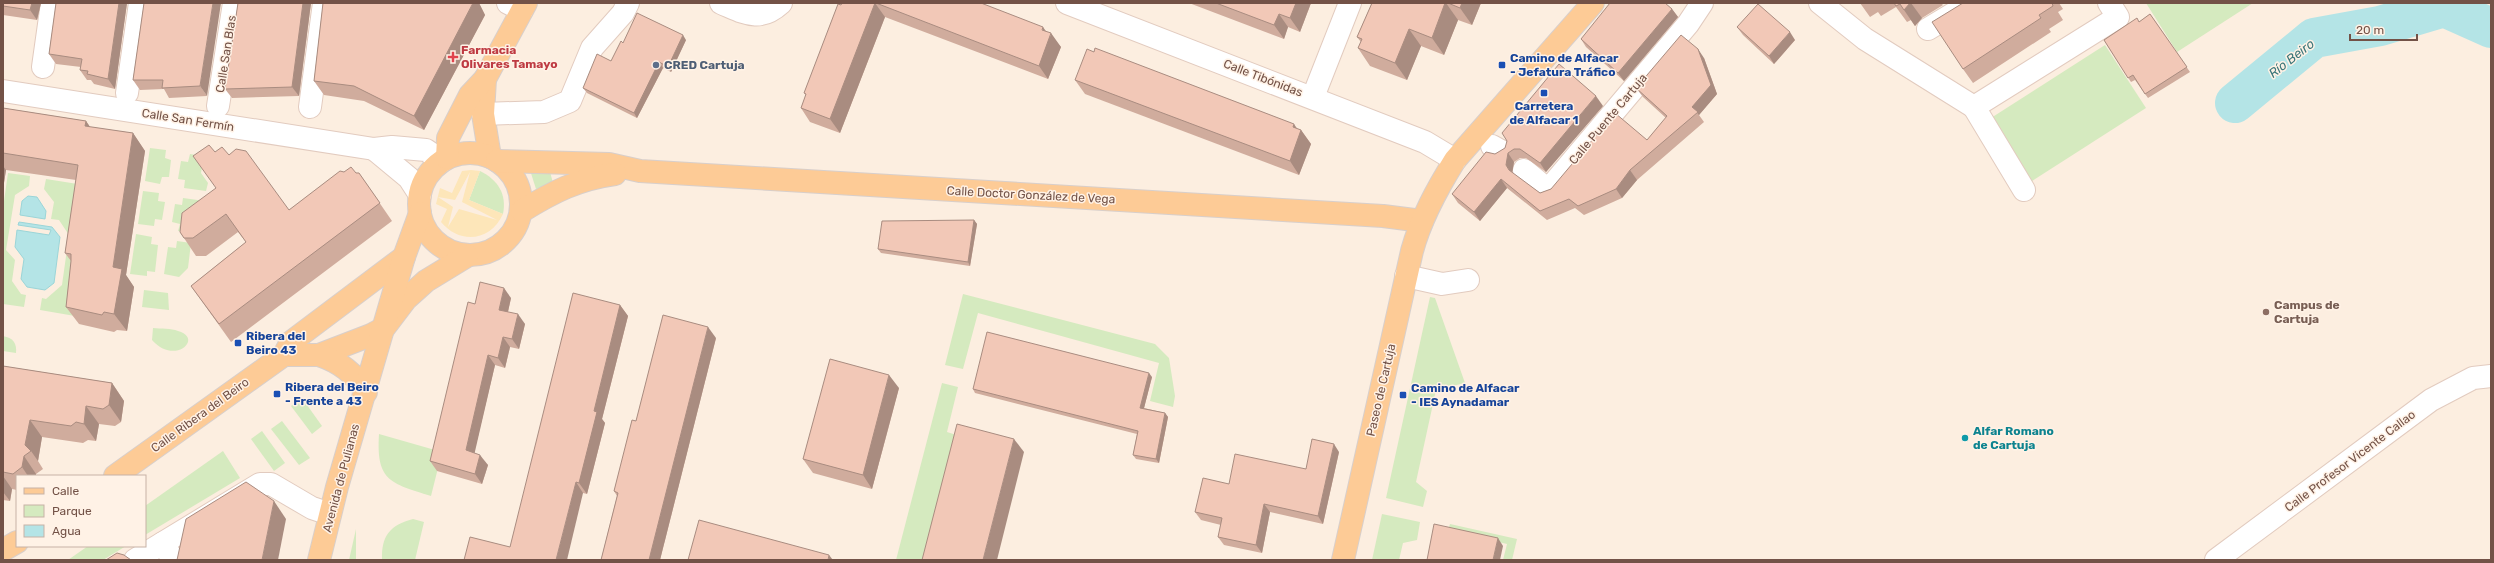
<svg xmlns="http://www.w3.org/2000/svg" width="2494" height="563" font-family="Rubik,sans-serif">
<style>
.green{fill:#d5eabf}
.sand{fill:#fde6b9;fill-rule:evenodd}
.water{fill:#b4e4e6;stroke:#9bd5d8}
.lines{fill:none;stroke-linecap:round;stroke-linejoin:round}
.river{stroke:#b4e4e6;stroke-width:40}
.minor-casing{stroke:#e2cbbf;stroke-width:24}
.major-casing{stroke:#d8cfcb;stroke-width:24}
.minor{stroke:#fff;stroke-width:22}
.major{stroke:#fdcb96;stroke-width:22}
.wall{fill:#d0ac9d}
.shaded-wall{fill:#a98c80}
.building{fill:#f2c8b7;stroke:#a98c80}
.health-dot{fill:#e0444e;stroke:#fff2e6;stroke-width:1.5}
.service-dot{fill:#5c6f8a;stroke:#fff2e6;stroke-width:1.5}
.transit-dot{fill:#1a4fb4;stroke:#fff2e6;stroke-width:1.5}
.education-dot{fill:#8d6e63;stroke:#fff2e6;stroke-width:1.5}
.culture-dot{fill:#0f9aa8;stroke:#fff2e6;stroke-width:1.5}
.labels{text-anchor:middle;stroke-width:3;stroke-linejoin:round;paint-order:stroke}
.health-label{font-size:12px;font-weight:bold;fill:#be3a42;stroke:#fff2e6;text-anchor:start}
.street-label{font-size:12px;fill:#735247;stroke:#fff2e6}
.transit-label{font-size:12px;font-weight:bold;fill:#164399;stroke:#fff2e6;text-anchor:start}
.service-label{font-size:12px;font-weight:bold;fill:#4e5e75;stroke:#fff2e6;text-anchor:start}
.education-label{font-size:12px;font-weight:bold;fill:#785e54;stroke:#fff2e6;text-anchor:start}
.culture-label{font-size:12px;font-weight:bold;fill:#0d838f;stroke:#fff2e6;text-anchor:start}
.water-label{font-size:13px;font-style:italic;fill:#3b7679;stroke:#fff2e6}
</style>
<rect width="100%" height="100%" fill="#fceee0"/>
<g class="green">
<path d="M2146 3H2253L2177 52Z"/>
<path d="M2105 45 2146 108 2032 181 1991 118Z"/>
<path d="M150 148 166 150 165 158 171 160 169 177H162L160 184 145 181Z"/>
<path d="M190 154 204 156 201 173 208 183 206 191 184 188 185 180 178 179 181 161 188 162Z"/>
<path d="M529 167 549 168 553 183 536 189Z"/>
<path d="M480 171C498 180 507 194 503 214L469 200Z"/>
<path d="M8 173 30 176 29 186 15 195 6 250 15 260 12 281 21 294 26 295 24 307 3 304V208Z"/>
<path d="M46 179 84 185 75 316 40 310 42 298 46 299 62 285 69 235 59 220 51 219 54 202 44 189Z"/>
<path d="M143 191 159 193 158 201 165 202 162 220 155 219 154 226 138 224Z"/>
<path d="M183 198 205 201 193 233 178 231 180 224 172 222 175 204 182 205Z"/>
<path d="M136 234 152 237 151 244 158 245 155 272 147 271V276L130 274Z"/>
<path d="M177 241 191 243 188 268 179 277 164 274 168 247 176 248Z"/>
<path d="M144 290 168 293 169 310 142 307Z"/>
<path d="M963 294 1155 344 1169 358 1175 396 1173 407 1150 401 1159 363 978 313 963 369 945 365Z"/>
<path d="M1430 297 1435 298 1465 383 1436 390 1416 482 1427 491 1423 507 1386 498Z"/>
<path d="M153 328C161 329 171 328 178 331 204 338 175 366 152 340Z"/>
<path d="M3 336C13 338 17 343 16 353L3 351Z"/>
<path d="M942 383 958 387 947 432 966 438 935 560H896Z"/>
<path d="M302 398 322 426 312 434 291 406Z"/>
<path d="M282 421 310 458 299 465 271 429Z"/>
<path d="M262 431 285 463 274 471 251 439Z"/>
<path d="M379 434 442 452 431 496C390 483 376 481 379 434Z"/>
<path d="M223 451 240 478 145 535V506Z"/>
<path d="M1382 514 1420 522 1417 540 1403 543 1399 560H1372Z"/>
<path d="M413 519 424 522 415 560H382C381 536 390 525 413 519Z"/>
<path d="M1450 524 1517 539 1512 560H1503L1507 544 1448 530Z"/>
<path d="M356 529V560H349Z"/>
<path d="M88 546H126L103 560H68Z"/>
</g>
<path class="sand" d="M471 170 480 171 469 200 503 214C491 241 460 245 441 222L447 209 436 204 440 188 452 193 462 171ZM470 172 462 202 497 220 459 209 448 227 453 207 438 197 455 200Z"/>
<g class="water">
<path d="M28 196 37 197 46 211 45 219 20 215 22 201Z"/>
<path d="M19 222 52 227 60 237 54 283 45 290 27 287 21 279 24 259 15 247 17 230 49 235 51 230 18 225Z"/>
</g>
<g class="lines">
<path class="river" d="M2235 103 2314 38 2380 26 2444 7 2491 28"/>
<defs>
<g id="minor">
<path d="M508 3 522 10"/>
<path d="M721 3C745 13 759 23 781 3"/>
<path d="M1067 3 1425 142 1455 160"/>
<path d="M1820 3 1865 39 1974 107 2118 17 2109 3"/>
<path d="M1928 29 1971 3"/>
<path d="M43 67 52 3"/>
<path d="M3 91 374 149 392 147 426 150 442 161"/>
<path d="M127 93 140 3"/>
<path d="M1313 97 1350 3"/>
<path d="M218 106 234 3"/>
<path d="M310 107 324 3"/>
<path d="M1974 107 2024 190"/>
<path d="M483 114 544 112 570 101 592 48 623 13 628 3"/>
<path d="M1492 146 1501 151"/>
<path d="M374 149 409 178 420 195"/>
<path d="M1524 170 1548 190 1688 24 1702 3"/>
<path d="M1406 276 1442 284 1468 280"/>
<path d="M163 543 173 560"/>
<path d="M135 560 260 484H271L312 508 330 514"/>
<path d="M2216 560 2431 400 2473 378 2491 376"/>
</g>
<g id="major">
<path d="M485 79 483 114 490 157"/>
<circle cx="470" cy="204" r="51"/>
<path d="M447 158 448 138 470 95 485 79 526 3"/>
<path d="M497 161 609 164 640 171 1383 216 1422 221"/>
<path d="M522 211C553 192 578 179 615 174"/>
<path d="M284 355H319L371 335 384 328 406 299 426 281 467 256"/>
<path d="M319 355C340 362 354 373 366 392"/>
<path d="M115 476 284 355 291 342 404 257"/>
<path d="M3 550 17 542"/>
<path d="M319 560 337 487 404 257 420 213"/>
<path d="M1343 560 1412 251C1421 218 1437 189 1455 160L1593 3"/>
</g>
</defs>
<use href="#minor" class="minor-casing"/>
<use href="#major" class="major-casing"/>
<use href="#minor" class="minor"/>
<use href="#major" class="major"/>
</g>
<g class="wall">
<path d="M3 3H41L37 20 3 15Z"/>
<path d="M56 3H127L115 89 94 84 91 80H87L80 70 81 67 56 64 49 54Z"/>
<path d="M144 3 207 96 169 98 164 89 140 90 133 80Z"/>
<path d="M238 3H311L299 96 232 98 225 89Z"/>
<path d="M323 3H479L485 15 424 130 364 101 324 95 314 81Z"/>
<path d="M842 3H981L1045 31 1061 47 1048 79 885 17 840 133 810 122 801 108 806 95 804 93Z"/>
<path d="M1189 3H1311L1300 32 1288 27 1284 39Z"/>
<path d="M1372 3H1481L1472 25 1458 20 1444 55 1421 46 1407 80 1370 66 1358 48 1361 42 1357 37Z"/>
<path d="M1860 3H1941L1943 5 1922 18 1915 26 1911 20 1907 22 1896 7 1881 16 1878 12 1870 17Z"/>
<path d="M1963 3H2059L2063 9 2058 12 2063 20 2049 29 2051 32 1973 83 1963 69Z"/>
<path d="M1672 9 1678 17 1624 81 1586 47 1581 39Z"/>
<path d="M2150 14 2190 72 2148 98 2135 80 2131 82 2104 40 2139 22Z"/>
<path d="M1737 27 1795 40 1774 64 1743 35Z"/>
<path d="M686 40 671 72 663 68 637 118 587 93 583 88 611 61 623 43Z"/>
<path d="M1704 58 1717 94 1699 115 1704 122 1637 180 1622 198 1584 215 1575 208 1547 220 1507 188 1480 221 1458 203 1452 194 1495 154 1603 106 1546 172 1526 158H1520L1514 162 1512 173 1540 193 1551 189 1647 140 1666 118 1643 97 1636 88Z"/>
<path d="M1075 80 1297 129 1301 130 1311 144 1299 175 1085 94Z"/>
<path d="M3 108 86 121 90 127 133 133 145 151 126 275 134 287 127 331 117 330 114 332 79 324 66 307 71 261 65 253 76 180 6 170 3 189Z"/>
<path d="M215 152 229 155 289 210 344 172 359 173 392 221 231 342 191 286 246 242 238 232 206 256H196L180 232 216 188Z"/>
<path d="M974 220 977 224 970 266 881 253 878 249Z"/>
<path d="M511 298 508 312 525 324 519 349 510 347 505 368 495 365 474 453 488 465 482 484 437 471 430 461 475 304Z"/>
<path d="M620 305 628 316 602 419 605 423 587 494 583 493 510 547Z"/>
<path d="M716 338 660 560H601L617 496 614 491 636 421Z"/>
<path d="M3 366 112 383 124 401 121 422 115 426 99 424 96 441 88 440 83 443 42 437 38 461 43 469 36 474V476H17V490L12 489 10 501 3 500Z"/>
<path d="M1152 377 1144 408 1165 413 1168 417 1159 463 1136 459 1133 455 1137 434 975 393 973 389Z"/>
<path d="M899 388 872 489 813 473 803 459Z"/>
<path d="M1339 452 1323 524 1270 512 1262 553 1224 545 1218 537 1221 525 1201 520 1195 512 1306 469Z"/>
</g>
<g class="shaded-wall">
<path d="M32 3H41L37 20 30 10Z"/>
<path d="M119 3H127L115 89 108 79Z"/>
<path d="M213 3H221L207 96 200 86Z"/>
<path d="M303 3H311L299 96 292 87Z"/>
<path d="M473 3H479L485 15 424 130 414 116Z"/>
<path d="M875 3 885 17 840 133 830 119Z"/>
<path d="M1296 3H1311L1300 32 1290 18Z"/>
<path d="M1445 3H1446L1458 20 1444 55 1432 38Z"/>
<path d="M1462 3H1481L1472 25 1460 8Z"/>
<path d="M1910 3H1911L1922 18 1915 26 1904 10Z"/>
<path d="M1672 9 1678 17 1624 81 1618 73Z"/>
<path d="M1279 14 1288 27 1284 39 1274 25Z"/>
<path d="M1043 27 1050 37 1051 33 1061 47 1048 79 1039 66Z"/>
<path d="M1409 29 1421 46 1407 80 1395 63Z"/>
<path d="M1790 32 1795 40 1774 64 1769 56Z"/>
<path d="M683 35 686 40 671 72 668 67Z"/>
<path d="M1698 49 1704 58 1717 94 1699 115 1692 107Z"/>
<path d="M659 62 663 68 637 118 634 113Z"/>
<path d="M1596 96 1603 106 1546 172 1540 163Z"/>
<path d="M86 121 98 139 85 126Z"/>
<path d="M1294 124 1300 133 1301 130 1311 144 1299 175 1290 161 1293 127Z"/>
<path d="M133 133 145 151 126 275 134 287 127 331 114 314 113 267Z"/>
<path d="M1508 153 1514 162 1512 174 1506 165Z"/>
<path d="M3 166 6 170 3 189Z"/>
<path d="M1630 170 1637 180 1622 198 1616 189Z"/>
<path d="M1501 179 1507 188 1480 221 1474 212Z"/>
<path d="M974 220 977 224 970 266 968 262Z"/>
<path d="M504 288 511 298 506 320 499 310Z"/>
<path d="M620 305 628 316 602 419 605 423 587 494 579 483 594 411Z"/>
<path d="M518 314 525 324 519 349 512 339Z"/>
<path d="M708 327 716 338 660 560H649Z"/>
<path d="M503 337 510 347 505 368 498 358Z"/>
<path d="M488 355 495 365 473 460 466 450Z"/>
<path d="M1149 373 1152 377 1143 412 1140 408Z"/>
<path d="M889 375 899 388 872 489 863 475Z"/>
<path d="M112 383 124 401 121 422 109 405Z"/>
<path d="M86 406 99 424 96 441 84 424Z"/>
<path d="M1165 413 1168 417 1159 463 1156 459Z"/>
<path d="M30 420 42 437 38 461 31 451 25 445Z"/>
<path d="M1014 439 1024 452 997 560H983Z"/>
<path d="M1334 444 1339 452 1323 524 1318 516Z"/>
<path d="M480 455 488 465 482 484 475 474Z"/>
<path d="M24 456 36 474V476H28L22 467Z"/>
<path d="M3 476 12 489 10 501 3 492Z"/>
<path d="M576 482 583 493 567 560H556Z"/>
<path d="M274 501 286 519 278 560H262Z"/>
<path d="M1264 504 1270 512 1262 553 1256 545Z"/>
<path d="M1498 538 1503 546 1500 560H1493Z"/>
<path d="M829 555 833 560H828Z"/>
</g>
<g class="building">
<path d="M3 3H32L30 10 3 6Z"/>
<path d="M56 3H119L108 79 87 74 88 71 80 70 82 59 49 54Z"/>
<path d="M144 3H213L200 86 162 88 163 80H133Z"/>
<path d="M238 3H303L292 87 225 89Z"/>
<path d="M323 3H473L414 116 354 86 314 81Z"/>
<path d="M842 3H875L830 119 801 108 806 94 804 93 838 4 841 5Z"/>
<path d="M876 3H981L1043 27 1042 30 1051 33 1039 66Z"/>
<path d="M1216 3H1296L1290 18 1279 14 1274 25Z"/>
<path d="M1372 3H1445L1432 38 1409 29 1395 63 1358 48 1362 39 1357 37Z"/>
<path d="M1448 3H1462L1460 8Z"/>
<path d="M1610 3H1665L1672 9 1618 73 1581 39Z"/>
<path d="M1894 3H1910L1904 10 1900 4 1896 6Z"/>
<path d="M1963 3H2052L2053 6 2039 15 2041 18 1963 69 1932 22Z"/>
<path d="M1758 4 1790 32 1769 56 1737 27Z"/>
<path d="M637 13 683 35 668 67 659 62 634 113 583 88 597 54 611 61 621 41 623 43Z"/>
<path d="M2150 14 2187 67 2145 94 2133 75 2128 78 2104 40 2137 18 2139 22Z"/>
<path d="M1681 35 1698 49 1711 85 1692 107 1698 112 1630 170 1616 189 1578 206 1569 199 1540 211 1501 179 1474 212 1452 194 1486 152 1495 154 1505 148 1507 141 1502 133 1559 64 1596 96 1540 163 1520 149H1514L1508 153 1506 165 1509 170 1540 193 1551 189 1615 113 1647 140 1667 116 1636 88Z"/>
<path d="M1095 48 1294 124 1293 127 1301 130 1290 161 1075 80 1087 49 1094 52Z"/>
<path d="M3 108 86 121 85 126 133 133 113 267 122 269 114 314 104 312 102 315 66 307 71 261V254L65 253 78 165 3 153Z"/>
<path d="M209 145 215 152 222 147 229 155 236 149 246 151 289 210 340 171 344 172 351 167 356 173H359L380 203 219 324 191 286 246 242 226 214 193 238H184L180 232 182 213 216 188 193 156Z"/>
<path d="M974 220 968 262 878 249 882 221Z"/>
<path d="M480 282 504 288 499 310 518 314 512 339 503 337 498 358 488 355 466 450 480 455 475 474 430 461 468 302 475 304Z"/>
<path d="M573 293 620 305 594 411 597 412 579 483 576 482 556 560H464L470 537 510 547Z"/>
<path d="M663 315 708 327 649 560H601L618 493 614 491 632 420 636 421Z"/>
<path d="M987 332 1149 373 1140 408 1165 413 1156 459 1133 455 1138 431 973 389Z"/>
<path d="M830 359 889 375 863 475 803 459Z"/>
<path d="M3 366 112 383 109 405 103 409 86 406 84 424 76 422 71 426 30 420 25 445 31 451 24 456 22 467 13 474 3 472Z"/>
<path d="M957 424 1014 439 983 560H922Z"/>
<path d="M1312 439 1334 444 1318 516 1264 504 1256 545 1218 537 1222 518 1195 512 1203 478 1229 484 1235 454 1306 469Z"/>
<path d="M246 482 274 501 262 560H177L186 519Z"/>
<path d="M699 520 829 555 828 560H688Z"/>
<path d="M1434 524 1498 538 1493 560H1427Z"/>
<path d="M117 553 124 555 131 560H106Z"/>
</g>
<path class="health-dot" d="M451 51h4v4h4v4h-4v4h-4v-4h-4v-4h4z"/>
<circle class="service-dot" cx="656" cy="65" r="4"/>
<g class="transit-dot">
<rect x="1498" y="61" width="8" height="8" rx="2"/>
<rect x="1540" y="89" width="8" height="8" rx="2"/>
<rect x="234" y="339" width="8" height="8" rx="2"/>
<rect x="273" y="390" width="8" height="8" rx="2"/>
<rect x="1399" y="391" width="8" height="8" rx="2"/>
</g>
<circle class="education-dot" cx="2266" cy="312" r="4"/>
<circle class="culture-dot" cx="1965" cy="438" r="4"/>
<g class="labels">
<g class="health-label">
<text x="461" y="54">Farmacia<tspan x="461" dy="14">Olivares Tamayo</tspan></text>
</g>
<g class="street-label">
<text transform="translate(226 54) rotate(-81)" y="4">Calle San Blas</text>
<text transform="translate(1263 78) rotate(21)" y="4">Calle Tibónidas</text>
<text transform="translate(1608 119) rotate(-50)" y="4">Calle Puente Cartuja</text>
<text transform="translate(188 120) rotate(9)" y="4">Calle San Fermín</text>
<text transform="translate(1031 195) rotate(3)" y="4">Calle Doctor González de Vega</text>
<text transform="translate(1381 390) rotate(-77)" y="4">Paseo de Cartuja</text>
<text transform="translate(200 415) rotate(-36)" y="4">Calle Ribera del Beiro</text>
<text transform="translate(2350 461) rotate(-37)" y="4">Calle Profesor Vicente Callao</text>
<text transform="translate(341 478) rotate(-75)" y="4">Avenida de Pulianas</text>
</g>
<g class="transit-label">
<text x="1510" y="62">Camino de Alfacar<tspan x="1510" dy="14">- Jefatura Tráfico</tspan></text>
<text x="1544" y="110" text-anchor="middle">Carretera<tspan x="1544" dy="14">de Alfacar 1</tspan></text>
<text x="246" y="340">Ribera del<tspan x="246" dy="14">Beiro 43</tspan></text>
<text x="285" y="391">Ribera del Beiro<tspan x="285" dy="14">- Frente a 43</tspan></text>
<text x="1411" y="392">Camino de Alfacar<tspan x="1411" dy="14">- IES Aynadamar</tspan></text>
</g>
<g class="service-label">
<text x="664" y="69">CRED Cartuja</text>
</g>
<g class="education-label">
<text x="2274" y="309">Campus de<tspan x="2274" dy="14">Cartuja</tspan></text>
</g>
<g class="culture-label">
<text x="1973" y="435">Alfar Romano<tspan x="1973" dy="14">de Cartuja</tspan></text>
</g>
<g class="water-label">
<text transform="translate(2291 58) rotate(-38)" y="5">Río Beiro</text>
</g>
</g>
<rect width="2494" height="563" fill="none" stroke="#735247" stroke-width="8"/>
<rect x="16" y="475" width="130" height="72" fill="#fff2e6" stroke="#c7b2a6"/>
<rect x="24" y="488" width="20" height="6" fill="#fdcb96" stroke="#c7b2a6"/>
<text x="52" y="495" font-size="12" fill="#735247">Calle</text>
<rect x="24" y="505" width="20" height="12" fill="#d5eabf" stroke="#c7b2a6"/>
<text x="52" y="515" font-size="12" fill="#735247">Parque</text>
<rect x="24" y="525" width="20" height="12" fill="#b4e4e6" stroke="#c7b2a6"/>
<text x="52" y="535" font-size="12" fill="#735247">Agua</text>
<path d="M2350 34v6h67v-6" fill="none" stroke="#735247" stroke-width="2"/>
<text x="2356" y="34" font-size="12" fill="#735247" stroke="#fff2e6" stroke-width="3" paint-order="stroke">20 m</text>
</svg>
